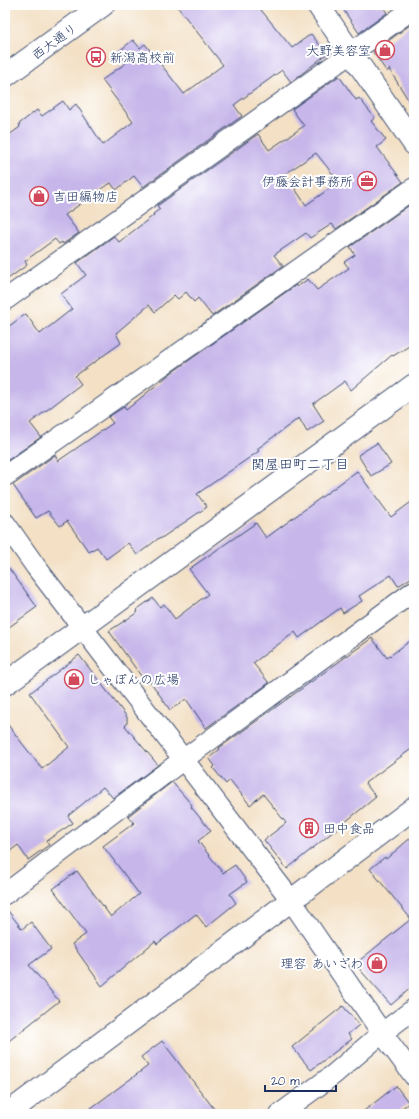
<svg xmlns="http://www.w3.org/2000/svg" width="419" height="1119" font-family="'Architects Daughter','Klee One',sans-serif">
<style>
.building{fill:#c6b6ea;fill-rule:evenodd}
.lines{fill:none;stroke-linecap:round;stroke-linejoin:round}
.minor-casing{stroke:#3b4a6d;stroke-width:22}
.tertiary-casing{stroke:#3b4a6d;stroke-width:24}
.trunk-casing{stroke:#3b4a6d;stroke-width:24}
.minor{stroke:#fff;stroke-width:20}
.tertiary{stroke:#fff;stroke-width:22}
.trunk{stroke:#fff;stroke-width:22}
.labels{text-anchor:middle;stroke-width:4;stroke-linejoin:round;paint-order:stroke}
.street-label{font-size:13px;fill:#1b2f5e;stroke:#fff}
.poi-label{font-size:13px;fill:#1b2f5e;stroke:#fff;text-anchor:start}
.neighbourhood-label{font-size:14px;fill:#1b2f5e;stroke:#fff}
</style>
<rect width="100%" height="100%" fill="#fff"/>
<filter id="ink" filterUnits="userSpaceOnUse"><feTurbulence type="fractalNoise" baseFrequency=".025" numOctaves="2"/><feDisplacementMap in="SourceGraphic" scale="8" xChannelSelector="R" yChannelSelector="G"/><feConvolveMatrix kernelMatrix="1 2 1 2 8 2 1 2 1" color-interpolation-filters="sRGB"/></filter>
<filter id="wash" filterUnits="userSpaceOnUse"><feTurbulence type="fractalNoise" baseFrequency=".012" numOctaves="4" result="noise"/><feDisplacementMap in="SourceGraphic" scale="16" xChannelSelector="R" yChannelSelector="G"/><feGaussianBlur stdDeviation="0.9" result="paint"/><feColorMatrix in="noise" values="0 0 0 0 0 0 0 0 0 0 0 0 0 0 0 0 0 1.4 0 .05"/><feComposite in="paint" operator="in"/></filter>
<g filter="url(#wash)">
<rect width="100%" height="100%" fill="#f3e0c5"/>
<g id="blocks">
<g class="building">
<path d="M176 5H257L292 48 311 34 327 54 291 82 282 70 234 105 242 116 143 187 134 176 116 190 111 183 104 187 65 215 79 233 63 244 62 242 59 244 55 239 25 261 27 265 5 281V138L20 127 19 124 37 110 42 116 63 101 69 110 76 104 103 145 133 122 102 80 126 63 118 52 133 40 140 48 145 44 184 94 223 65Z"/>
<path d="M340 5H382L387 13 359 33Z"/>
<path d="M414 22V109L389 69 387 72 373 52Z"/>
<path d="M339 76 356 100 359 98 375 118 371 121 386 140 377 147 403 182 336 229 332 224 310 238 306 233 274 255 283 266 212 316 198 298 194 302 186 292 178 299 174 295 155 312 149 305 116 333 121 343 75 376 81 384 30 423 41 437 5 462V329L26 314 40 334 72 309 61 294 86 275 77 263 114 236 119 242 154 215 153 214 160 209 157 206 258 134 269 150 304 126 292 109ZM316 153 339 182 306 205 285 174Z"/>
<path d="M414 202V343L393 356 392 355 351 390 345 381 313 404 324 421 307 432 299 418 257 449 259 451 197 494 207 507 160 539 159 538 137 555 128 543 106 559 97 547 89 552 67 521 60 526 48 511 36 518 13 485 55 455 58 461 113 423 108 417 124 407 126 410 171 373 296 285 297 287 308 279 317 290 349 268 344 262 355 255 350 247Z"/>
<path d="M377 443 391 464 371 476 358 455Z"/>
<path d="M357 471 391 517 414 500V576L398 586 391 575 359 596 362 601 343 613 340 608 299 638 295 632 253 663 269 683 206 728 186 699 170 710 150 681 146 683 109 631 138 612 136 610 153 598 160 607 164 604 175 619 208 594 189 569 256 523 266 538Z"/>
<path d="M5 563 37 607 5 630Z"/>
<path d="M372 638 387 658 414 638V747L365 783 376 797 287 869 264 840 286 823 263 794 250 805 230 780 226 784 213 768 215 766 209 758 220 749 219 748Z"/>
<path d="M79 655 127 717V724L125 726 158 765 113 798 103 787 68 816 73 823 46 841 49 845 28 860 18 845 5 855V721L42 769 69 747 30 693Z"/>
<path d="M172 782 192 805 191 807 211 831 198 841 223 873 235 865 247 882 230 894 236 903 206 927 196 914 157 944 155 941 102 986 72 944 86 934 53 889 77 871 111 917 139 894 103 846 134 823 128 816Z"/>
<path d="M414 835V985L391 1005 355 964 411 919 370 869 385 857 386 859Z"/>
<path d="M5 907 22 929 31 922 51 949 29 965 59 1001 5 1044Z"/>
<path d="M343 1006 359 1025 348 1034 352 1039 311 1070 292 1047Z"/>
<path d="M162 1041 218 1114H83L148 1066 141 1057Z"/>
<path d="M396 1086 409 1103 394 1114H360Z"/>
</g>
</g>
</g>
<g filter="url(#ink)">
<use href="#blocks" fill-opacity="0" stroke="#3b4a6d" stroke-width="1"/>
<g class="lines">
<defs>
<g id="minor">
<path d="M5 300 414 8"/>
<path d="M5 476 414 188"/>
<path d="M5 523 36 567 291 900 382 1033 414 1076"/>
<path d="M5 894 184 759 414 591"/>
<path d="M280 1114 333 1075 382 1033 414 1009"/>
</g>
<g id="tertiary">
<path d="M318 5 414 144"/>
<path d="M5 684 414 385"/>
<path d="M7 1114 414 808"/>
</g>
<path id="trunk" d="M5 76 103 5"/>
</defs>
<use href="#minor" class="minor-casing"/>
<use href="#tertiary" class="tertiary-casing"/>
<use href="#trunk" class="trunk-casing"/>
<use href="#minor" class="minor"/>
<use href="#tertiary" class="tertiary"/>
<use href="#trunk" class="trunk"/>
</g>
</g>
<defs>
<symbol id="shop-ring" viewBox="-11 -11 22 22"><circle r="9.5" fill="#fff" stroke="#d1495b" stroke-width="1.5"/><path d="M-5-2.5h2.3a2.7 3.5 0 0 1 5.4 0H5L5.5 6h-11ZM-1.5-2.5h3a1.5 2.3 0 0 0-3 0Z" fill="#d1495b"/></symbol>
<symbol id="bus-ring" viewBox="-11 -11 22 22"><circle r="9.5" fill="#fff" stroke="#d1495b" stroke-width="1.5"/><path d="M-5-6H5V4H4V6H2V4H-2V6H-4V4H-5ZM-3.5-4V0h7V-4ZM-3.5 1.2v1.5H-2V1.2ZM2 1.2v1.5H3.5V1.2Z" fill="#d1495b"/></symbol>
<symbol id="office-ring" viewBox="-11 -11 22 22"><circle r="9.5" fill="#fff" stroke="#d1495b" stroke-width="1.5"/><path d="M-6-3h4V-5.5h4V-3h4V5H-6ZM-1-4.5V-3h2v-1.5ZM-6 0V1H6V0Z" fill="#d1495b"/></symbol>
<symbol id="building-ring" viewBox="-11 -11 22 22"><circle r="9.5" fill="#fff" stroke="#d1495b" stroke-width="1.5"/><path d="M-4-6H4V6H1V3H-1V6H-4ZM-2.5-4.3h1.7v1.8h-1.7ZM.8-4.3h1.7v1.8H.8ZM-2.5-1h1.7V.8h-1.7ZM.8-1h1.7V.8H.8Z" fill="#d1495b"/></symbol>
</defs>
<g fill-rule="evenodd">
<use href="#shop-ring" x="374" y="39" width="22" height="22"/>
<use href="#bus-ring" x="85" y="46" width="22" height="22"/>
<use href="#office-ring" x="356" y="170" width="22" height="22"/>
<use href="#shop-ring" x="28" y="185" width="22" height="22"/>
<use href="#shop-ring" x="63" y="668" width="22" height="22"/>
<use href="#building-ring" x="298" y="817" width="22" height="22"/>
<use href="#shop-ring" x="366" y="952" width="22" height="22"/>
</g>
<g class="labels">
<g class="street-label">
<text transform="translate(54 41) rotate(-36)" y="5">西大通り</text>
</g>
<g class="poi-label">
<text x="371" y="55" text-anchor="end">大野美容室</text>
<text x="110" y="62">新潟高校前</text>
<text x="353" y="186" text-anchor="end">伊藤会計事務所</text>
<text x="53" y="201">吉田編物店</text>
<text x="88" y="684">しゃぼんの広場</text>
<text x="323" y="833">田中食品</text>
<text x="363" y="968" text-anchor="end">理容 あいざわ</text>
</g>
<g class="neighbourhood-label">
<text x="300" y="469">関屋田町二丁目</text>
</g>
</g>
<rect width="419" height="1119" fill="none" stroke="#fff" stroke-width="20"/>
<path d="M265 1085v6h71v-6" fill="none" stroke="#1b2f5e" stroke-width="2"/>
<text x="271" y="1085" font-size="12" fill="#1b2f5e" stroke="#ffffff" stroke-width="3" paint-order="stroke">20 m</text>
</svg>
